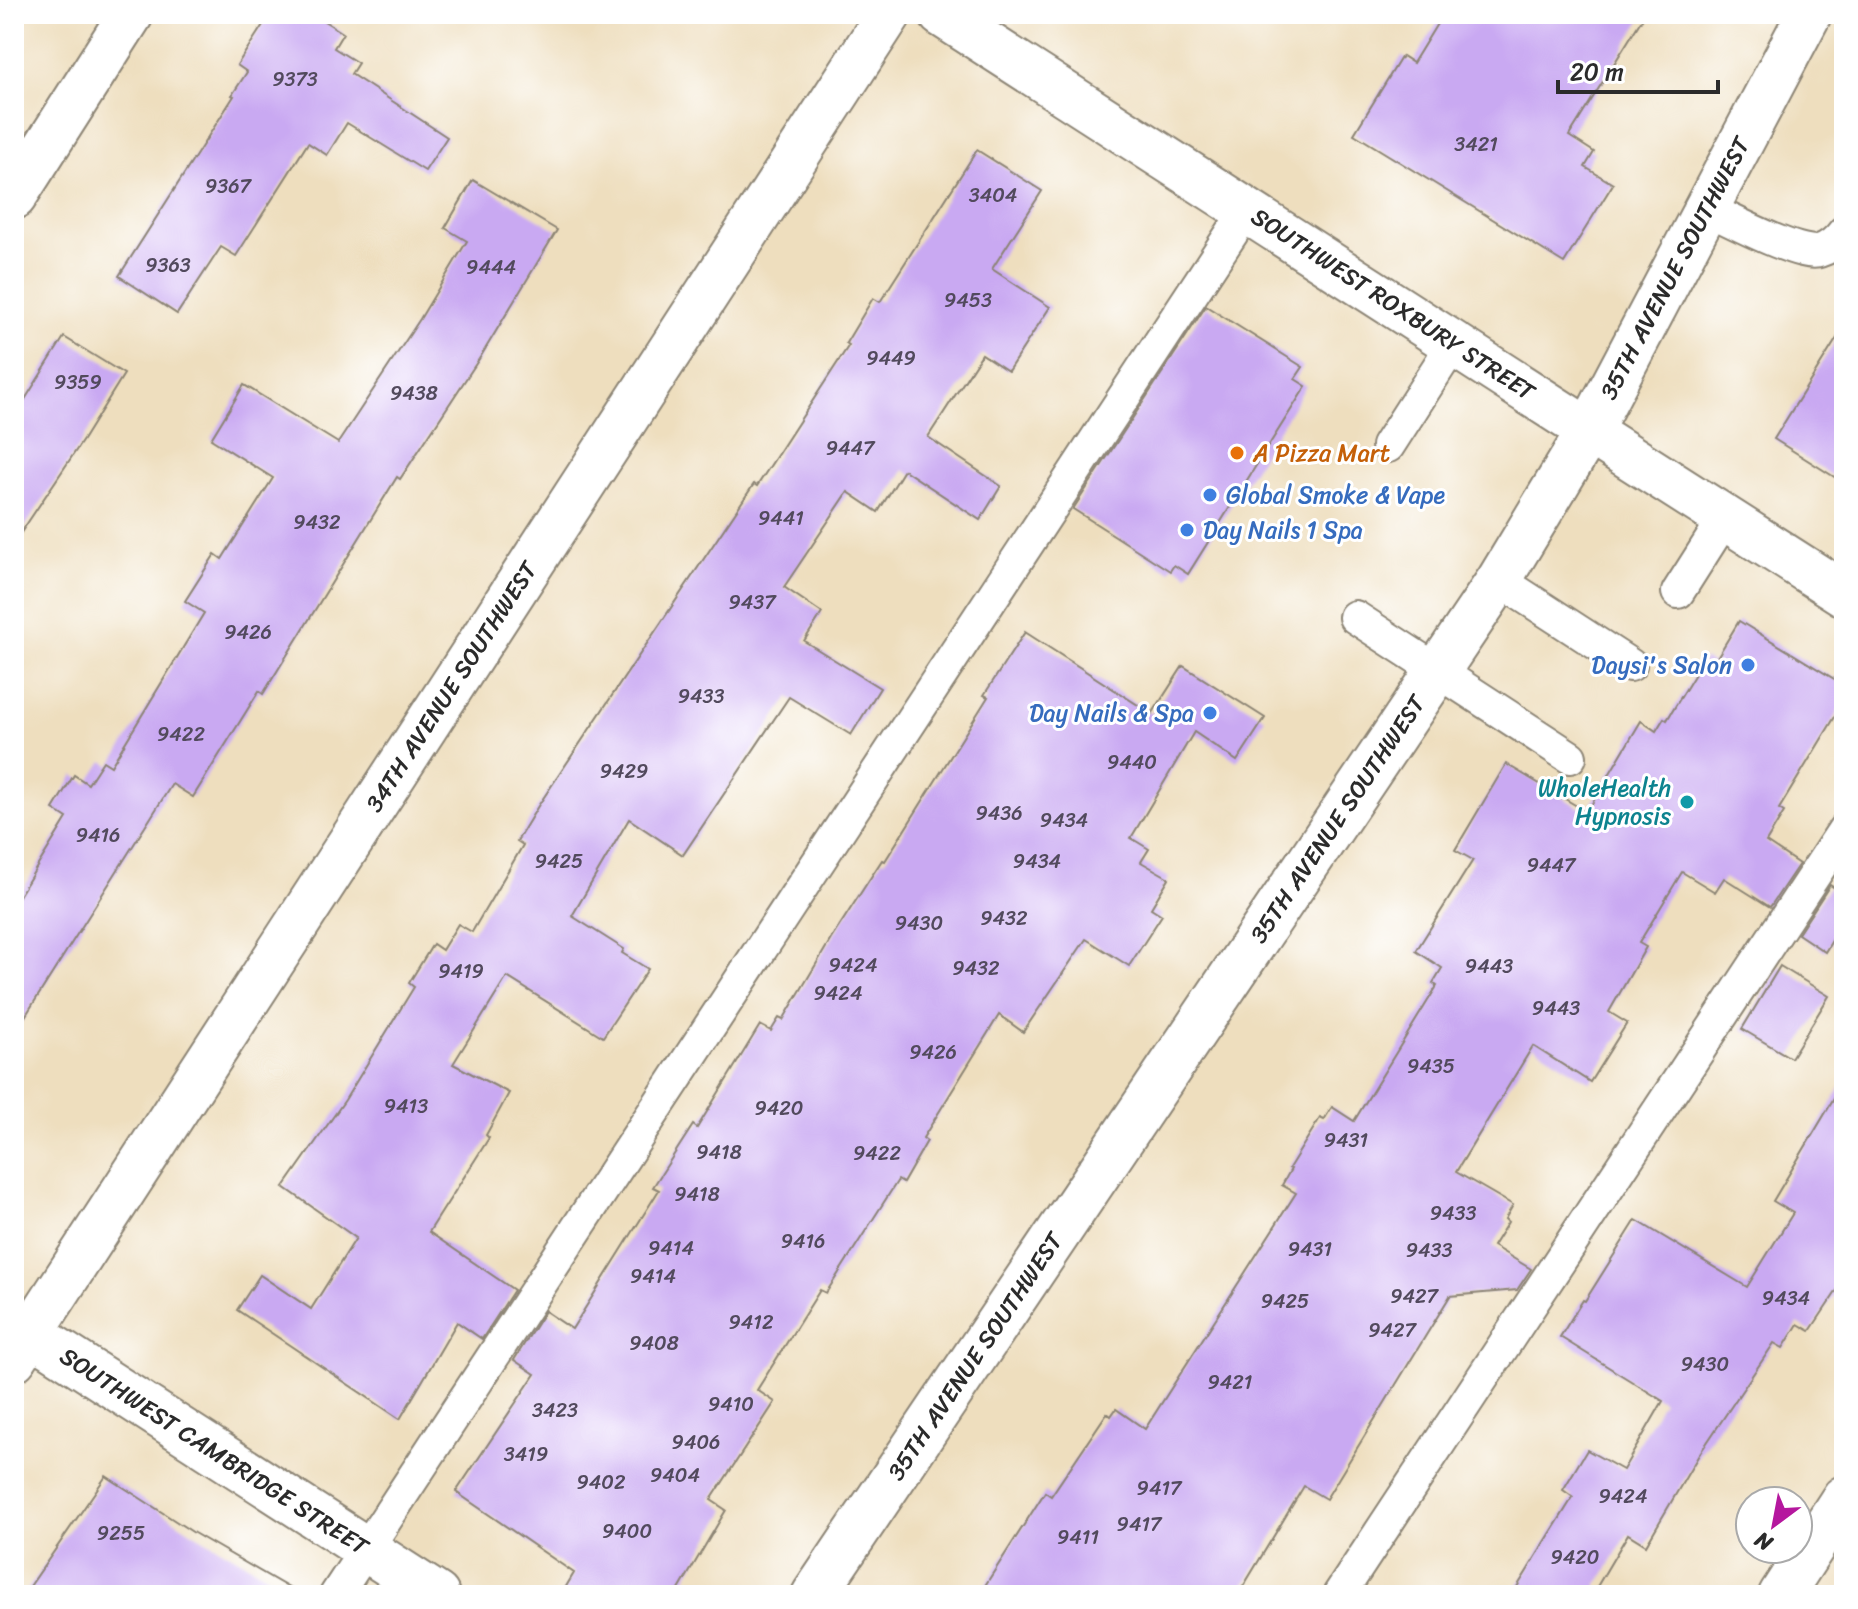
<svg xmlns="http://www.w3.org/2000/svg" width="1858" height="1609" font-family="Sriracha,sans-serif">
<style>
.building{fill:#c9a9f2}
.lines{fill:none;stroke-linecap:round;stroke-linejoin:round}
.service-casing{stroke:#8c8474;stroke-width:36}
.minor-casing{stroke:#8c8474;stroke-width:48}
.tertiary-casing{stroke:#8c8474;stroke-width:48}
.secondary-casing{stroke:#8c8474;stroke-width:48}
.service{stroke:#fff;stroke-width:32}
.minor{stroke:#fff;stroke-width:44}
.tertiary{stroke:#fff;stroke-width:44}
.secondary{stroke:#fff;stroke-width:44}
.food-dot{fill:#e8710a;stroke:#fff;stroke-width:3}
.shop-dot{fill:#3f7fe0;stroke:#fff;stroke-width:3}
.culture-dot{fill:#0f9aa8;stroke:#fff;stroke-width:3}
.labels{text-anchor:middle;stroke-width:6;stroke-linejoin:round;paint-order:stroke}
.number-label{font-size:20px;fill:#524a5d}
.street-label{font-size:24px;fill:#2b2b2b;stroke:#fff}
.food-label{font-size:24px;fill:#c56008;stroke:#fff;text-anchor:start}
.shop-label{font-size:24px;fill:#366cbe;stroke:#fff;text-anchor:start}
.culture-label{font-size:24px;fill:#0d838f;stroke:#fff;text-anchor:end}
</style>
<rect width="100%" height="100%" fill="#fff"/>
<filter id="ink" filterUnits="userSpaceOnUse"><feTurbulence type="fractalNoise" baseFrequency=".0125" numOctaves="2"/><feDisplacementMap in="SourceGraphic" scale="16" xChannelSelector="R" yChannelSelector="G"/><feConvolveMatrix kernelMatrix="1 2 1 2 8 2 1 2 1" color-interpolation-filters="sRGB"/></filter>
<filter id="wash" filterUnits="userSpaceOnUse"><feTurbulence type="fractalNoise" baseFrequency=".006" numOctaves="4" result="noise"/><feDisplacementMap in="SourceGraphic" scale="32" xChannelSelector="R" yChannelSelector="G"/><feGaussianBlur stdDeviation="1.8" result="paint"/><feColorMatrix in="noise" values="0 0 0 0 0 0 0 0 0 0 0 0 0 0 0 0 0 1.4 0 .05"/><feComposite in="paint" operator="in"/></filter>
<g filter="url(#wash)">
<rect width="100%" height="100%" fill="#eedebe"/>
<g id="blocks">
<g class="building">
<path d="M270 14H313L343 33 334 48 358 63 351 74 447 137 425 171 347 123 327 155 308 143 236 256 221 247 177 314 119 276 234 96 232 95 247 72 237 65Z"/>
<path d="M1443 14H1645L1569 136 1594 152 1585 167 1613 184 1564 263 1354 134 1402 56 1413 63Z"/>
<path d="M977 150 1042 191 992 269 1050 307 1008 371 982 354 928 437 1001 486 980 520 904 470 878 512 848 492 784 587 822 613 804 641 880 688 851 735 789 697 683 855 629 819 572 916 624 949 622 953 648 969 603 1037 507 977 453 1064 509 1093 486 1135 489 1138 429 1232 514 1290 482 1339 457 1322 400 1419 237 1310 260 1275 311 1309 356 1238 284 1187 345 1100 414 987 409 983 433 944 442 950 458 924 472 932 523 845 517 841 538 806 754 484 757 486 849 345 846 343 873 298 880 302Z"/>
<path d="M473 180 557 230 481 356 400 479 397 477 263 694 259 691 193 797 172 784 14 1034V904L67 818 53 809 74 775 88 784 103 761 111 766 204 613 185 601 215 554 222 559 273 478 211 439 244 385 338 443 420 319 467 241 445 228Z"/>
<path d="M1206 306 1303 367 1295 379 1306 386 1188 574 1174 565 1170 571 1073 509Z"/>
<path d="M1844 327V483L1774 439Z"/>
<path d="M64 337 124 374 83 440 14 543V417Z"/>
<path d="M1739 621 1844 685V702L1779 809 1784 812 1766 842 1799 864 1770 907 1724 878 1715 892 1682 872 1639 943 1646 947 1609 1012 1627 1023 1590 1082 1533 1046 1456 1172 1513 1205 1505 1219 1508 1222 1493 1246 1531 1269 1517 1290 1450 1296 1326 1499 1304 1486 1238 1595H979L1045 1492 1051 1496 1107 1413 1111 1416 1116 1409 1145 1429 1296 1193 1282 1185 1291 1169 1289 1168 1320 1118 1324 1120 1332 1107 1354 1121 1437 986 1433 983 1442 968 1416 951 1473 860 1455 850 1506 764 1587 812 1641 721 1656 731 1664 718 1667 720 1704 659 1713 664Z"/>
<path d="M1025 632 1152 714 1183 666 1265 718 1237 761 1194 732 1131 838 1149 849 1141 862 1169 878 1151 908 1162 915 1129 966 1086 939 1023 1032 999 1015 923 1138 927 1141 903 1183 898 1180 826 1293 820 1290 757 1390 775 1402 711 1500 726 1510 676 1595H561L574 1573 456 1492 535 1374 514 1360 545 1311 572 1329 659 1190 653 1187 693 1125 697 1128 760 1025 771 1031 779 1018 783 1020 831 939 882 860 885 861 988 697 984 695Z"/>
<path d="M1830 885 1844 894V921L1825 952 1798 934Z"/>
<path d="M1780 966 1829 996 1791 1058 1742 1029Z"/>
<path d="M1844 1082V1280L1810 1331 1798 1324 1783 1348 1774 1343 1700 1453 1646 1545 1628 1534 1592 1595H1512L1573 1497 1563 1490 1587 1450 1623 1470 1663 1401 1560 1337 1583 1300 1585 1301 1636 1220 1747 1287 1793 1213 1773 1201Z"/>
<path d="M106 1476 194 1533 301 1595H24Z"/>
</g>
</g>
</g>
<g filter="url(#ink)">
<use href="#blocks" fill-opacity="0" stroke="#8c8474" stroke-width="2"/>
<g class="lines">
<defs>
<g id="service">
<path d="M1707 209C1727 218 1802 258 1819 251 1829 248 1838 240 1844 232"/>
<path d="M1388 446 1454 343"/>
<path d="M1499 580 1630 665"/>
<path d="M1678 592 1725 518"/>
<path d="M1355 617 1570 757"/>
<path d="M336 1595 1247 210"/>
<path d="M1339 1595 1844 830"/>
</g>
<g id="minor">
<path d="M14 197 131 14"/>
<path d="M1589 431 1844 594"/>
<path id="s1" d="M31 1333 437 1595"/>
<path id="s2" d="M14 1359 889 14"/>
<path d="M1781 1595 1844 1498"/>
</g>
<g id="tertiary">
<path id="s3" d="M1589 431 1809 14"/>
</g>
<g id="secondary">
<path id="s4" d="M814 1595 1499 580 1589 431 941 14"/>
</g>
</defs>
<use href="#service" class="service-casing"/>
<use href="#minor" class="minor-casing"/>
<use href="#tertiary" class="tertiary-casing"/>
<use href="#secondary" class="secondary-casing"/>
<use href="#service" class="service"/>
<use href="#minor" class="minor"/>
<use href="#tertiary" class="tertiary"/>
<use href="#secondary" class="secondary"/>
</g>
</g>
<circle class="food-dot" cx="1237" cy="453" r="8"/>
<g class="shop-dot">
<circle cx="1210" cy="495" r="8"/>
<circle cx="1187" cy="530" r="8"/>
<circle cx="1748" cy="665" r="8"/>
<circle cx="1210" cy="713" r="8"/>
</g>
<circle class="culture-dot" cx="1687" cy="802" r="8"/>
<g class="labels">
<g class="number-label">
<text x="295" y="86">9373</text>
<text x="1476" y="151">3421</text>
<text x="228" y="193">9367</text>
<text x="993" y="202">3404</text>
<text x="168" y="272">9363</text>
<text x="491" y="274">9444</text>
<text x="968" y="307">9453</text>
<text x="891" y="365">9449</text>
<text x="78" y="389">9359</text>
<text x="414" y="400">9438</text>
<text x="850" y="455">9447</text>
<text x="781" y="525">9441</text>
<text x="317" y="529">9432</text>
<text x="752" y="609">9437</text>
<text x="248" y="639">9426</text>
<text x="701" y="703">9433</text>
<text x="181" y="741">9422</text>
<text x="1132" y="769">9440</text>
<text x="624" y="778">9429</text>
<text x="999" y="820">9436</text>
<text x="1064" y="827">9434</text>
<text x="98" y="842">9416</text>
<text x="559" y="868">9425</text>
<text x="1037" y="868">9434</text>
<text x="1551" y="872">9447</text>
<text x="1004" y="925">9432</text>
<text x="919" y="930">9430</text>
<text x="853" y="972">9424</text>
<text x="1489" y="973">9443</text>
<text x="976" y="975">9432</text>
<text x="461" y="978">9419</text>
<text x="838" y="1000">9424</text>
<text x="1556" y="1015">9443</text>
<text x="933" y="1059">9426</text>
<text x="1431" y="1073">9435</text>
<text x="406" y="1113">9413</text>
<text x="779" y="1115">9420</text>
<text x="1346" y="1147">9431</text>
<text x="719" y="1159">9418</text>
<text x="877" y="1160">9422</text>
<text x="697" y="1201">9418</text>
<text x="1453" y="1220">9433</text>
<text x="803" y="1248">9416</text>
<text x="671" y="1255">9414</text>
<text x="1310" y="1256">9431</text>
<text x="1429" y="1257">9433</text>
<text x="653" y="1283">9414</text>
<text x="1414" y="1303">9427</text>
<text x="1786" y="1305">9434</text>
<text x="1285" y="1308">9425</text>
<text x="751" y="1329">9412</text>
<text x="1392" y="1337">9427</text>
<text x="654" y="1350">9408</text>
<text x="1705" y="1371">9430</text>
<text x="1230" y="1389">9421</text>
<text x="731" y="1411">9410</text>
<text x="555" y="1417">3423</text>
<text x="696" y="1449">9406</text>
<text x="526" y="1461">3419</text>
<text x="675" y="1482">9404</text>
<text x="601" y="1489">9402</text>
<text x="1159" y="1495">9417</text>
<text x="1623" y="1503">9424</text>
<text x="1139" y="1531">9417</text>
<text x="627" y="1538">9400</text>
<text x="121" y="1540">9255</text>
<text x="1078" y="1544">9411</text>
<text x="1575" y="1564">9420</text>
</g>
<g class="street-label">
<text dy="8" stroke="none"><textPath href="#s3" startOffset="184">35TH AVENUE SOUTHWEST</textPath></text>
<text transform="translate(1393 304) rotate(33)" y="8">SOUTHWEST ROXBURY STREET</text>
<text dy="8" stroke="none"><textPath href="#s2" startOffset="802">34TH AVENUE SOUTHWEST</textPath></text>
<text dy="8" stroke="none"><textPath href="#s4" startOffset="936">35TH AVENUE SOUTHWEST</textPath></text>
<text dy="8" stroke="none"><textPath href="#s4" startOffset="288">35TH AVENUE SOUTHWEST</textPath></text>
<text dy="8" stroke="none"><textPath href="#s1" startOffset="218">SOUTHWEST CAMBRIDGE STREET</textPath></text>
</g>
<g class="food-label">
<text x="1253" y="461">A Pizza Mart</text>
</g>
<g class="shop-label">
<text x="1226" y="503">Global Smoke &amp; Vape</text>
<text x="1203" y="538">Day Nails 1 Spa</text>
<text x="1732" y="673" text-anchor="end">Daysi's Salon</text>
<text x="1194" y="721" text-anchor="end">Day Nails &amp; Spa</text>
</g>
<g class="culture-label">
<text x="1671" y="796">WholeHealth<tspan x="1671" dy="28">Hypnosis</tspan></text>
</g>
</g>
<rect width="1858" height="1609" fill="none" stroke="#fff" stroke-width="48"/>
<g transform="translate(1774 1525) rotate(212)"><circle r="38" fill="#ffffff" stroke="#aaaaaa" stroke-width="2"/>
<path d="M0-6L14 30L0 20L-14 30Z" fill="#b5179e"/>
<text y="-12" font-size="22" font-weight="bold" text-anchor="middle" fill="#2b2b2b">N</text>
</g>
<path d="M1558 80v12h160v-12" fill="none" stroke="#2b2b2b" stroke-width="4"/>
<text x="1570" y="80" font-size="24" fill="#2b2b2b" stroke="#ffffff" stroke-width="6" paint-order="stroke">20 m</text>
</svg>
